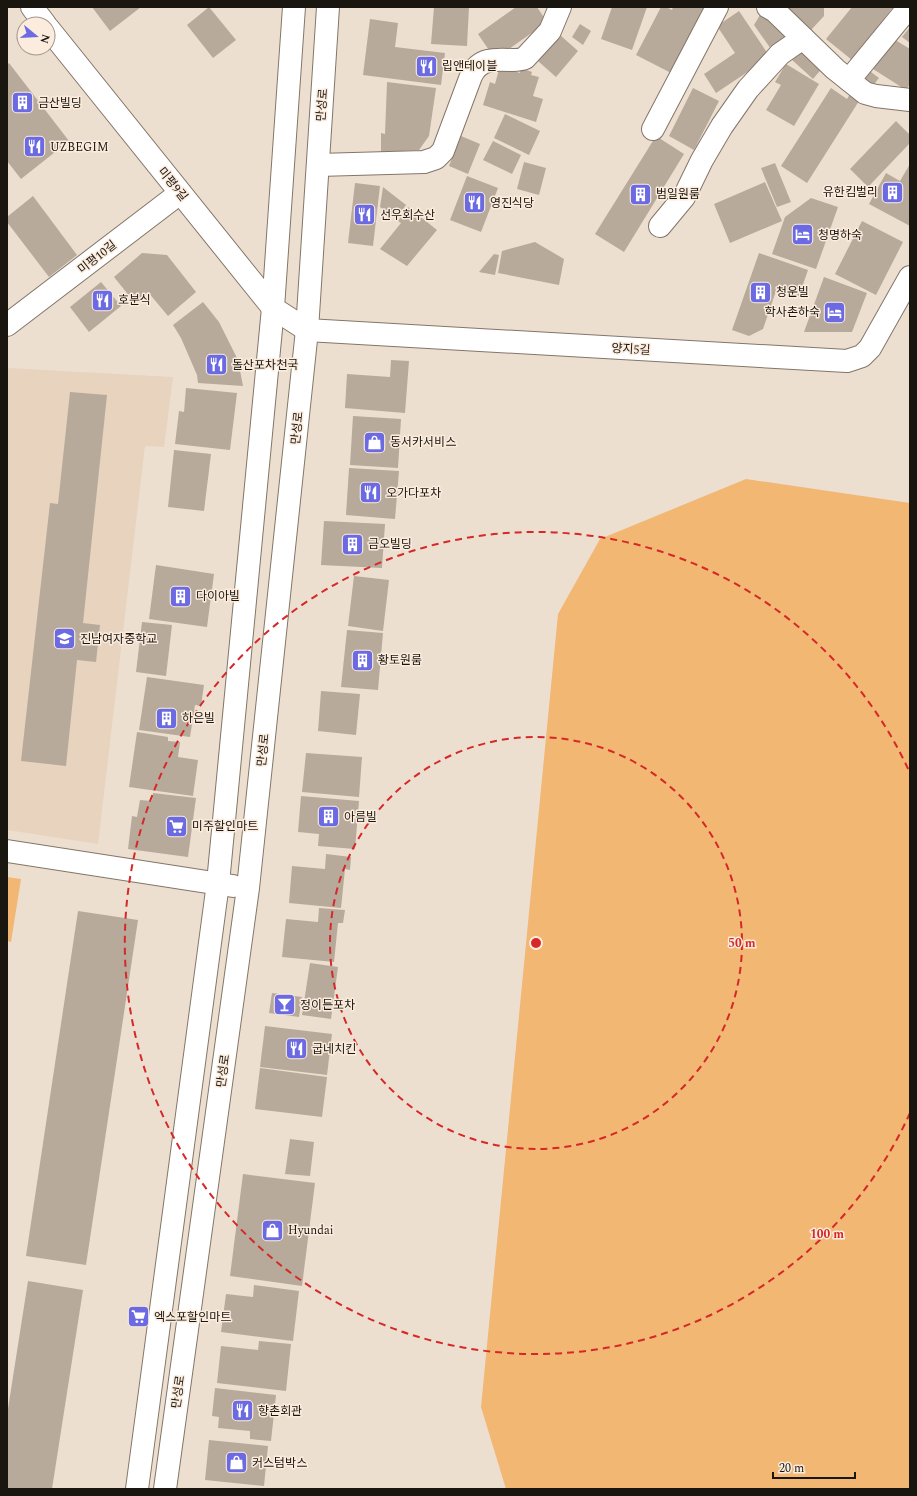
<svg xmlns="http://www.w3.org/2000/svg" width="917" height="1496" font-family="Spectral,'Noto Sans KR',serif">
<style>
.built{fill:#e7d3be}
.green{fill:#f1b773}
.building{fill:#b7aa9b}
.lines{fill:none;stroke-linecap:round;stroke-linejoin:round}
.minor-casing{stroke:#837669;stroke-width:24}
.minor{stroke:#fff;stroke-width:22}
.ring{fill:none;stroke:#d62828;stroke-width:2;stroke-dasharray:7 5}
.labels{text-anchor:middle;stroke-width:3;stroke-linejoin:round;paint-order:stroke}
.poi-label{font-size:12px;fill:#19150f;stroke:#fbecdd;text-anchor:start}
.street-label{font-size:12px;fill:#19150f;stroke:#fbecdd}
.centre{fill:#d62828;stroke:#fbecdd;stroke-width:2}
.ring-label{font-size:12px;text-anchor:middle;font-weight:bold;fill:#d62828;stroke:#fbecdd;stroke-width:3;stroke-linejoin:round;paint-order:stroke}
</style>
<rect width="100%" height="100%" fill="#eddfd0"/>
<path class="built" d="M7 368 173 377 164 447 145 446 98 844 7 830Z"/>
<g class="green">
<path d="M746 479 910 503V1489H506L481 1407 558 614 600 539Z"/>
<path d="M7 877 21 879 11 942 7 941Z"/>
</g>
<g class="building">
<path d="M92 7H141L110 31Z"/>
<path d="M209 7 236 40 213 58 187 25Z"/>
<path d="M434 7H469L467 46 431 44Z"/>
<path d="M516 7H537L547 22 495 59 478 34Z"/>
<path d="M612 7H647L632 50 601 39Z"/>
<path d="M661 7H666L672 10 673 7H711L675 75 636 55Z"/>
<path d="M784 7H824V16L811 30Z"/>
<path d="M852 7H893L852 60 826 39Z"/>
<path d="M739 11 770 57 716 93 704 74 735 53 717 26Z"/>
<path d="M760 15 772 16 792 38 773 52 754 25Z"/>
<path d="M370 19 398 23 395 47 445 53 441 85 363 75Z"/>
<path d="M580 24 591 31 583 45 572 37Z"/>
<path d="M910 27V43L902 37Z"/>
<path d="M560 35 578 51 556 77 538 61Z"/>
<path d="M892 38 910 49V84L906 90 873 69Z"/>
<path d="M803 47 824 66 813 79 791 59Z"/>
<path d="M9 63 69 141 21 179 7 161V65Z"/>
<path d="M786 64 819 84 794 126 766 110 781 85 775 82Z"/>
<path d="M500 66 520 73 521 68 532 72 531 75 539 77 533 96 543 99 536 122 483 105 490 82 495 84Z"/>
<path d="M867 69 879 78 871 88 860 78Z"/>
<path d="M387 82 436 88 429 136 419 150 381 152V133L385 134Z"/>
<path d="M693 88 719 101 694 150 669 136Z"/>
<path d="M831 88 847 99 850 94 859 101 807 183 781 166Z"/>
<path d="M505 114 540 131 529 155 494 138Z"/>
<path d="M896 121 910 135V143L868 187 850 169Z"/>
<path d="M461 136 480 144 468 174 449 166Z"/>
<path d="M656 136 684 154 624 252 595 234Z"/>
<path d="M493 141 521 155 512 174 483 160Z"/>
<path d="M524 162 546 168 539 195 517 189Z"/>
<path d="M775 163 791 202 777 207 761 168Z"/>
<path d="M910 164V226L869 204 886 173 900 181Z"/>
<path d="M467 176 498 188 481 232 450 220Z"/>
<path d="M765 182 782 221 730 243 714 204Z"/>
<path d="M355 183 380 186 373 246 348 243Z"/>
<path d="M383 187 406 205 396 219 380 207Z"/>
<path d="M33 196 77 255 49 277 7 222V217Z"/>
<path d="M811 198 838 207 816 269 772 254 785 217Z"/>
<path d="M408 207 437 230 407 266 380 249 401 223 398 221Z"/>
<path d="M862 221 903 242 876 295 835 274Z"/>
<path d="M535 242 564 259 559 285 498 273 502 251Z"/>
<path d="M142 253 167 255 196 292 168 316 148 292 135 303 114 277Z"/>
<path d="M759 253 808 270 799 296 777 288 763 329 749 336 732 330Z"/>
<path d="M494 254 499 255 495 275 479 272Z"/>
<path d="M824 277 867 293 852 332H804Z"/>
<path d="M101 282 121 306 89 332 70 307Z"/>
<path d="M203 302 219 322 238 360 243 386 198 383 197 375 181 338 173 325Z"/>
<path d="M391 360 409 361 405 413 345 408 347 374 390 377Z"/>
<path d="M186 388 237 393 230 450 175 444 179 411 184 412Z"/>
<path d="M70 392 107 395 83 623 100 625 96 662 77 660 66 766 21 761 50 503 58 504Z"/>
<path d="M353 416 401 419 398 468 350 465Z"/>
<path d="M174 450 211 454 204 511 168 507Z"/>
<path d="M349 468 399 471 395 519 346 515Z"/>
<path d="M324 521 385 524 382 568 321 565Z"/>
<path d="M156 565 214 574 207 627 149 619Z"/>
<path d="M354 576 389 580 383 631 348 626Z"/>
<path d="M142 622 172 625 166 676 136 672Z"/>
<path d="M347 630 383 633 378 690 341 687Z"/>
<path d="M147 677 204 685 201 706 195 705 190 737 139 730Z"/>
<path d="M321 691 360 694 356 735 318 731Z"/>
<path d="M137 732 168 737V741L180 742 178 757 198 760 193 796 129 787Z"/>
<path d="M306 753 362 757 359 797 302 792Z"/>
<path d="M153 793 196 798 188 857 128 849 132 816 137 817 140 800 152 801Z"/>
<path d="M301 796 359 801 355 849 318 846 319 834 298 832Z"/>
<path d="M326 854 351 857 350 870 345 869 341 908 289 903 292 866 325 869Z"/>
<path d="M319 908 345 910 343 923H338L334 962 282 957 286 919 318 922Z"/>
<path d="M78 911 138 920 86 1265 26 1256Z"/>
<path d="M310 963 338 967 331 1019 302 1015Z"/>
<path d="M272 993 302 997 299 1017 269 1013Z"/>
<path d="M265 1026 332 1034 327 1075 260 1067Z"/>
<path d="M260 1068 327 1077 322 1117 255 1109Z"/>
<path d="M290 1139 314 1142 310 1176 285 1174Z"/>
<path d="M243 1174 315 1183 302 1286 230 1276Z"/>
<path d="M28 1281 83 1290 52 1489H7V1415Z"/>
<path d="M254 1285 299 1291 293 1341 221 1332 226 1294 253 1297Z"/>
<path d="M259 1341 291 1344 286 1391 217 1383 221 1346 258 1350Z"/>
<path d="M215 1388 276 1395 271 1441 250 1439V1431L218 1428 219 1417 212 1416Z"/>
<path d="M209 1440 268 1446 264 1486 205 1480Z"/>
</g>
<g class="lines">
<defs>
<g id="minor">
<path d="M32 7 45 24"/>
<path d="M768 7 775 11 835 69 865 93 876 96 910 100"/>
<path d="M48 28 273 308 307 330 847 361 862 356 870 348 910 277"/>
<path d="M849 80 909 7"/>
<path d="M653 129 717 7"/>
<path d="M318 165 424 162 436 158 443 151 471 76C479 58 495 59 512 60 517 60 521 60 525 58L550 31 560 7"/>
<path d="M660 226 684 197 702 160 722 126 748 89 780 54 803 38"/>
<path d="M7 325 180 193"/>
<path d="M7 851 233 886"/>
<path d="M137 1489 218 883 273 308 294 7"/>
<path d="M165 1489 248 888 307 330 328 7"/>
</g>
</defs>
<use href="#minor" class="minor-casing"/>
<use href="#minor" class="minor"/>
</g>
<g class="ring">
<circle cx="536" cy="943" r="206"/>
<path d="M910 1113A411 411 0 1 1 910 773"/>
</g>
<defs>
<symbol id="restaurant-square" viewBox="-11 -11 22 22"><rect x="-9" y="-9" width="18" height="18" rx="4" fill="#6b6ae3" stroke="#fbecdd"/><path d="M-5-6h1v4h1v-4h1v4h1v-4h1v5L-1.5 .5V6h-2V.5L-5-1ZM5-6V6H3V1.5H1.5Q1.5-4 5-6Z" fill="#fff"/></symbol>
<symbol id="building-square" viewBox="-11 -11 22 22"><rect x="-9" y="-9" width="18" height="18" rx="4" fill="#6b6ae3" stroke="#fbecdd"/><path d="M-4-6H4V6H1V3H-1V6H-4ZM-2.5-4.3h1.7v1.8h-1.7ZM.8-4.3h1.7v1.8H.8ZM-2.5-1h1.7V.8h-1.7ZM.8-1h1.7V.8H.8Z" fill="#fff"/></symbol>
<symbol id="hotel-square" viewBox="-11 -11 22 22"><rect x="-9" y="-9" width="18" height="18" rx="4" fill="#6b6ae3" stroke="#fbecdd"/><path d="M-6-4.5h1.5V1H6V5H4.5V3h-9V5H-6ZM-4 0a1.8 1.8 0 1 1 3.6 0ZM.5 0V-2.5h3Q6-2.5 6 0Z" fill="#fff"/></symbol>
<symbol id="shop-square" viewBox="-11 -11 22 22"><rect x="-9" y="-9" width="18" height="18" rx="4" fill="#6b6ae3" stroke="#fbecdd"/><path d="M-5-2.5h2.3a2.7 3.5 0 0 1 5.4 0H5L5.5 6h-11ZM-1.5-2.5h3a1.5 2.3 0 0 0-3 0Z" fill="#fff"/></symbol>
<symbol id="school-square" viewBox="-11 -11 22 22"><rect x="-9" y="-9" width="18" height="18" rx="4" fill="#6b6ae3" stroke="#fbecdd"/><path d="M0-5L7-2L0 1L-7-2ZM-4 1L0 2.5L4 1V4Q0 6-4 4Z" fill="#fff"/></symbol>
<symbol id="supermarket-square" viewBox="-11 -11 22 22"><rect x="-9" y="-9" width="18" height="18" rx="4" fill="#6b6ae3" stroke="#fbecdd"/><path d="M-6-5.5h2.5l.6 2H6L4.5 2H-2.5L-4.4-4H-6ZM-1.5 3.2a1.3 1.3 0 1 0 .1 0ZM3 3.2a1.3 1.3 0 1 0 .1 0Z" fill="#fff"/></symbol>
<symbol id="bar-square" viewBox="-11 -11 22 22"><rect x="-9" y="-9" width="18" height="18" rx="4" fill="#6b6ae3" stroke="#fbecdd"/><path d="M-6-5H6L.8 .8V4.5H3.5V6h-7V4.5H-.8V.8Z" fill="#fff"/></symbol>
</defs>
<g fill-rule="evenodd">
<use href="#restaurant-square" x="414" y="54" width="25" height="25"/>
<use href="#building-square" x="10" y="90" width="25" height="25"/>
<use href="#restaurant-square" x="22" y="134" width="25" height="25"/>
<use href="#building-square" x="880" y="180" width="25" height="25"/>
<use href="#building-square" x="628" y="182" width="25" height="25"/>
<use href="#restaurant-square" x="462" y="190" width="25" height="25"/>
<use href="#restaurant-square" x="352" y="202" width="25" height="25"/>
<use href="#hotel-square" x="790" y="222" width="25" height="25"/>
<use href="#building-square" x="748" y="280" width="25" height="25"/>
<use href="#restaurant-square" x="90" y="288" width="25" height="25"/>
<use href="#hotel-square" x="822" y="300" width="25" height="25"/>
<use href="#restaurant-square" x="204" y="352" width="25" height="25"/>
<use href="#shop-square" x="362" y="430" width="25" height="25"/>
<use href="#restaurant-square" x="358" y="480" width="25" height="25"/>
<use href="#building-square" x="340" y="532" width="25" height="25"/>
<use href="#building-square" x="168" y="584" width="25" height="25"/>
<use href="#school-square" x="52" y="626" width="25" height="25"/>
<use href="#building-square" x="350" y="648" width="25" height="25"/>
<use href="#building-square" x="154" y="706" width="25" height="25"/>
<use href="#building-square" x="316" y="804" width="25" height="25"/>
<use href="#supermarket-square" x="164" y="814" width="25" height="25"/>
<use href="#bar-square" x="272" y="992" width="25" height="25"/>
<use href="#restaurant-square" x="284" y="1036" width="25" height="25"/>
<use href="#shop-square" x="260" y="1218" width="25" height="25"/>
<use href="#supermarket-square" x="126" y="1304" width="25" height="25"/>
<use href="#restaurant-square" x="230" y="1398" width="25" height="25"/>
<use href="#shop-square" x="224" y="1450" width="25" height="25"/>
</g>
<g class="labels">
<g class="poi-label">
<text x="442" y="70">립앤테이블</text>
<text x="38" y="107">금산빌딩</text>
<text x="50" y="151">UZBEGIM</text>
<text x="878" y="196" text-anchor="end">유한킴벌리</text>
<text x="656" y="198">범일원룸</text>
<text x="490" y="207">영진식당</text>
<text x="380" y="219">선우회수산</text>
<text x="818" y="239">청명하숙</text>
<text x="776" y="296">청운빌</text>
<text x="118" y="304">호분식</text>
<text x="820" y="316" text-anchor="end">학사촌하숙</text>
<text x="232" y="369">돌산포차천국</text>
<text x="390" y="446">동서카서비스</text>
<text x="386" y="497">오가다포차</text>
<text x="368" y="548">금오빌딩</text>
<text x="196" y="600">다이아빌</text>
<text x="80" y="643">진남여자중학교</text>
<text x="378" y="664">황토원룸</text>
<text x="182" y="722">하은빌</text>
<text x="344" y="821">아름빌</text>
<text x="192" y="830">미주할인마트</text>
<text x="300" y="1009">정이든포차</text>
<text x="312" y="1053">굽네치킨</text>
<text x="288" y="1234">Hyundai</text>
<text x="154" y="1321">엑스포할인마트</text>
<text x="258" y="1415">향촌회관</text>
<text x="252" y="1467">커스텀박스</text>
</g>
<g class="street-label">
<text transform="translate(322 105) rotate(-86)" y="4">만성로</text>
<text transform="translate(173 184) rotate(51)" y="4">미평9길</text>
<text transform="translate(97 257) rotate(-38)" y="4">미평10길</text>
<text transform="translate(631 349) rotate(3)" y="4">양지5길</text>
<text transform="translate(297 428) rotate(-84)" y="4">만성로</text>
<text transform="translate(263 750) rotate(-84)" y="4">만성로</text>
<text transform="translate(223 1071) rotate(-82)" y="4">만성로</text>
<text transform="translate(178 1392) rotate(-82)" y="4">만성로</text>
</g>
</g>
<circle cx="536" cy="943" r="6" class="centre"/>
<g class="ring-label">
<text x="742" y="947">50 m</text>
<text x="827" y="1238">100 m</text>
</g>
<rect width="917" height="1496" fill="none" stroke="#19150f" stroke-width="16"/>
<g transform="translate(36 36) rotate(108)"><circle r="19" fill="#fbecdd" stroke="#a1968b"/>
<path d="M0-3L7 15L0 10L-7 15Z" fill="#6b6ae3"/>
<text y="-6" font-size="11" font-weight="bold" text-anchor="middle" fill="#19150f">N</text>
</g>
<path d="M773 1472v6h82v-6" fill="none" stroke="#19150f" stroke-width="2"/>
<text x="779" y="1472" font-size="12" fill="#19150f" stroke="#fbecdd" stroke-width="3" paint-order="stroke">20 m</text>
</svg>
